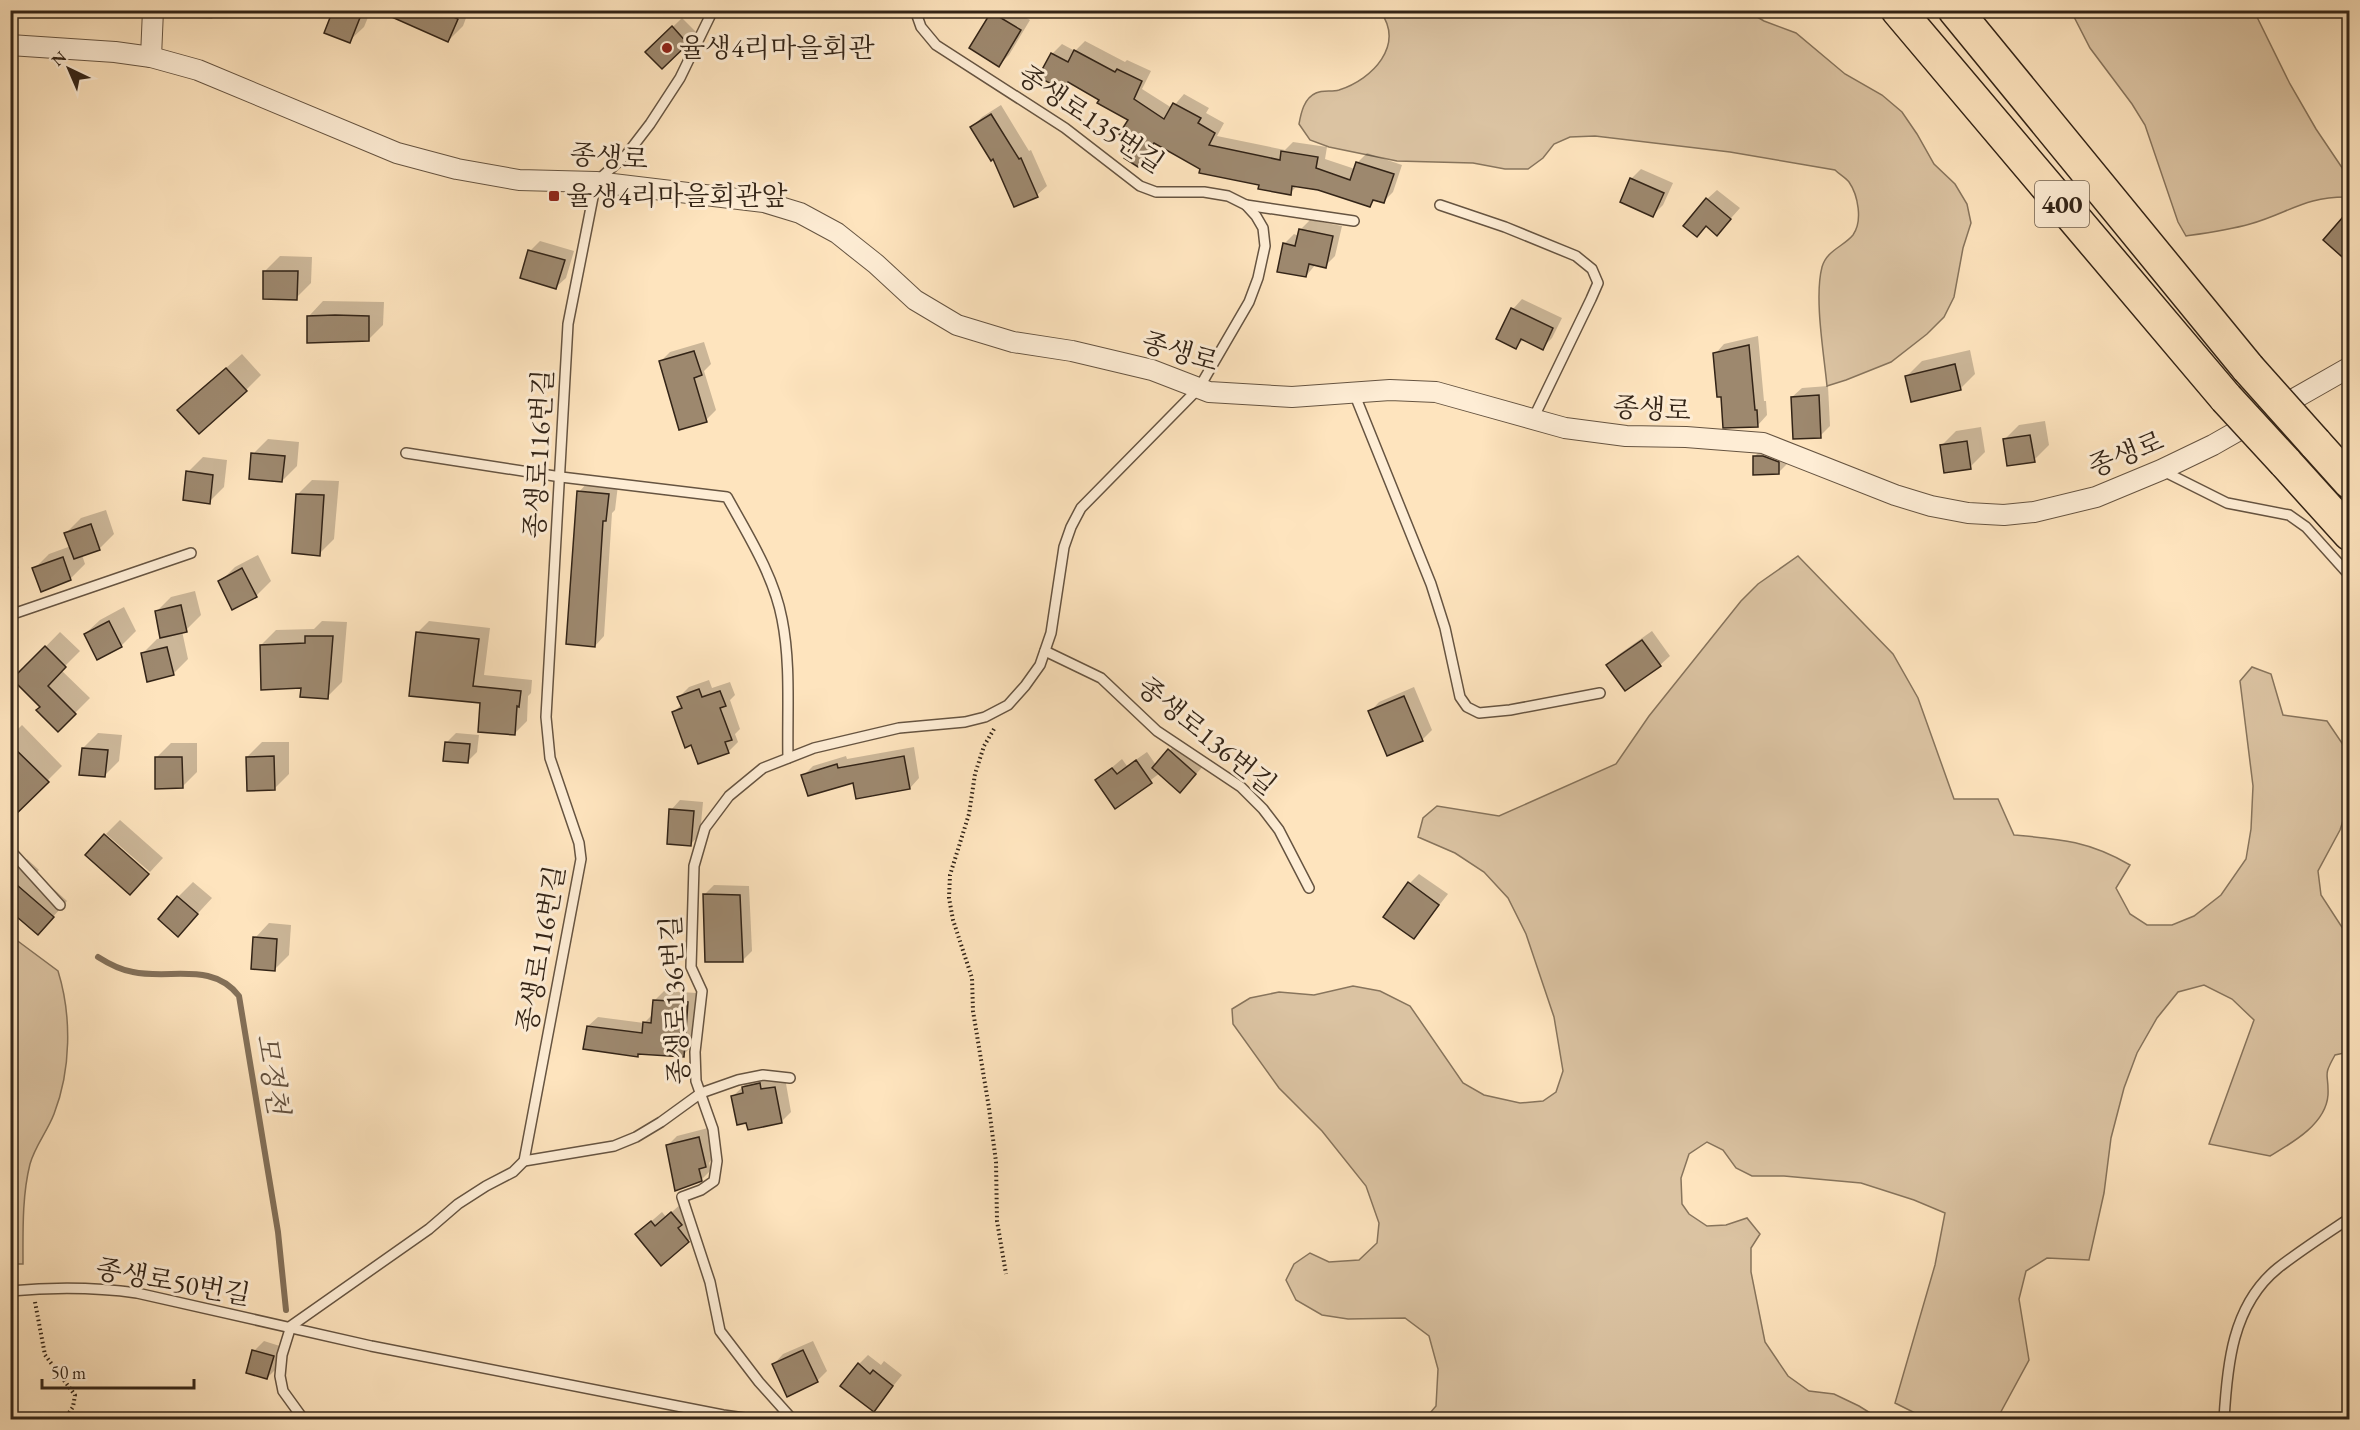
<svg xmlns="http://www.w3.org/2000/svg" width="2360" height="1430" font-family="'EB Garamond','Noto Serif KR',serif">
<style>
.green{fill:#dbc3a2;stroke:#87745c;stroke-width:1.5}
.shadow{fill:#0003}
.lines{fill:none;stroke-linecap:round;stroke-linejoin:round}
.stream{stroke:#837059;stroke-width:6}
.building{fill:#9d886e;stroke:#332417;stroke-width:1.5}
.lane-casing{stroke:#665441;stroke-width:12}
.street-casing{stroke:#665441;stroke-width:22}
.highway-casing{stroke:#332417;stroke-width:36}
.path{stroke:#332417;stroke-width:4;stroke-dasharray:1.5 3;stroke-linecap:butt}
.lane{stroke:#feedd5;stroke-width:9}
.street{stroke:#feedd5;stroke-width:20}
.highway{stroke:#fee4be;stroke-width:33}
.highway-bridge-casing{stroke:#332417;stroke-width:36;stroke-linecap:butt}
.highway-bridge{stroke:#fee4be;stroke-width:33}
.poi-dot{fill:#8f2418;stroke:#feedd5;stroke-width:2}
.labels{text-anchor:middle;stroke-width:6;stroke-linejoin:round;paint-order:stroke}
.shield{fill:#feedd5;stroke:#706050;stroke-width:1.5}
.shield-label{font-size:26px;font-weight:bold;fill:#332417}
.poi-label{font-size:27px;fill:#332417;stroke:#feedd5;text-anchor:start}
.street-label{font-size:27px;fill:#332417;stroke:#feedd5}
.water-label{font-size:28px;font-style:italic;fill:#62503e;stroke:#feedd5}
</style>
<rect width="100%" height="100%" fill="#fee4be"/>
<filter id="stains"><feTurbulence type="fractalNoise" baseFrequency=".00333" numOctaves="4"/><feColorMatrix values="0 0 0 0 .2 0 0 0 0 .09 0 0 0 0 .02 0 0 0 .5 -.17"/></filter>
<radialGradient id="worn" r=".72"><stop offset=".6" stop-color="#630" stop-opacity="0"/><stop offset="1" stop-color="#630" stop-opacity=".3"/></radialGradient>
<g class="green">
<path d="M1380 11H1747L1764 21 1796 33 1845 74 1882 95 1902 112 1917 134 1934 164 1955 184 1967 204 1971 223 1963 248 1954 297 1944 317 1927 334 1891 362 1846 380 1827 386C1824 354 1814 298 1822 267 1827 250 1843 247 1853 235 1863 221 1858 195 1849 182 1846 178 1839 174 1835 170L1730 152 1595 136 1570 137 1554 144 1543 158 1528 169H1505L1473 163 1397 161 1329 147 1310 140 1299 124C1301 113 1304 98 1316 93 1323 90 1332 92 1339 90 1373 79 1405 45 1380 11Z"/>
<path d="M2068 11H2254L2290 84 2316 129 2349 178V197C2305 196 2289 213 2250 224 2229 230 2207 233 2186 236L2178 222 2145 125 2132 104 2090 48 2072 13Z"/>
<path d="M1798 556 1893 654 1918 698 1954 799H1998L2014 835C2060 839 2089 841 2130 865L2116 888 2130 914 2147 925H2172L2194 916 2221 895 2246 859 2251 829 2253 786 2240 681 2252 667 2271 674 2283 715 2327 721 2346 749 2349 761V802L2340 830 2318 871 2321 895 2349 938V1052L2335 1055C2322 1078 2329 1072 2328 1095 2326 1124 2292 1143 2270 1156L2209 1144 2254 1020 2232 999 2204 985 2178 992 2157 1018 2137 1053 2124 1088 2111 1138 2104 1193 2089 1260 2047 1258 2026 1271 2019 1299 2029 1360 1997 1419 1915 1413 1895 1403 1935 1265 1945 1213 1914 1200 1861 1183 1784 1176H1752L1736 1168 1723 1150 1707 1142 1689 1154 1681 1178 1682 1204 1689 1214 1707 1226 1726 1225 1747 1218 1760 1234 1751 1248V1272L1765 1342 1788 1376 1809 1391 1834 1394 1859 1406 1880 1419H1425L1436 1406 1438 1369 1429 1336 1405 1318 1348 1319 1322 1315 1296 1300 1286 1280 1294 1264 1310 1253 1329 1262 1359 1260 1377 1243 1379 1223 1366 1186 1322 1131 1279 1088 1233 1024 1232 1009 1250 998 1279 992 1314 995 1353 986 1380 991 1410 1006 1463 1083 1484 1095 1520 1103 1543 1101 1556 1092 1563 1071 1554 1017 1526 934 1508 898 1484 872 1455 853 1418 837 1423 818 1437 806 1499 816 1616 764 1649 716 1741 601 1758 584Z"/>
<path d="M11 936 58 971C72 1016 71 1070 54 1114 47 1132 35 1146 30 1164 22 1196 23 1231 23 1264H10Z"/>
</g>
<g class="shadow">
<path d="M169 10H220L212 19 168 16Z"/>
<path d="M335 10H371L364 27 349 41Z"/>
<path d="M374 10H469L463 26 448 41Z"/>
<path d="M995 10H1014L1030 20 1009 55 999 65 992 13Z"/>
<path d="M682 18 697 33 662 67 647 52Z"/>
<path d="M1085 41 1125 62 1127 60 1151 71 1142 89 1172 108 1184 94 1209 108 1206 113 1224 123 1217 136 1285 150 1293 142 1327 147 1325 159 1355 169 1357 163 1367 153 1402 165 1393 192 1383 202 1376 199 1370 205 1319 189 1298 185 1290 193 1202 168 1156 142 1138 165 1130 119 1101 99 1070 82 1063 88 1052 54 1062 44 1075 51Z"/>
<path d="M1001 105 1029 151 1031 150 1047 186 1037 195 1015 205 994 157 972 127 982 117Z"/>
<path d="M1641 169 1673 183 1663 205 1653 215 1631 179Z"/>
<path d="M1717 190 1740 208 1717 234 1707 225 1697 235 1707 199Z"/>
<path d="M2350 213V261L2325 240Z"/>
<path d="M1310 220 1342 226 1335 256 1325 266 1316 264 1306 276 1284 244 1294 234 1299 236 1300 230Z"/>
<path d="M540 241 574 251 566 278 556 287 530 251Z"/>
<path d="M280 256 312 257 311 283 296 298 265 271Z"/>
<path d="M1522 299 1562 318 1552 338 1542 348 1524 339 1516 347 1498 338 1513 309Z"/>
<path d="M323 301 384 302 383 325 368 340 309 316Z"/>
<path d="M1758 336 1764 401H1766L1767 415 1758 425 1722 395 1715 354 1724 344Z"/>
<path d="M704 342 711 364 704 371 716 410 706 420 660 362 670 352Z"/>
<path d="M1970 350 1975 374 1960 389 1907 376 1922 361Z"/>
<path d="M242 354 261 375 246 390 194 396Z"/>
<path d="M1828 386 1830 426 1820 436 1792 397 1802 388Z"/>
<path d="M2045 421 2049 445 2034 460 2004 440 2019 425Z"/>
<path d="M1981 427 1985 452 1970 467 1941 446 1956 431Z"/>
<path d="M268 439 299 442 297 466 282 481 253 454Z"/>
<path d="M1764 447 1788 463 1778 473 1754 457Z"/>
<path d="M203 457 227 460 224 487 209 502 188 472Z"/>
<path d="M312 480 339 481 334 539 319 554 297 495Z"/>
<path d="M588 482 618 485 615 510 612 513 604 636 595 646 579 492Z"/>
<path d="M106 510 114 534 100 548 82 555 85 564 70 579 34 569 49 554 71 546 66 533 81 518Z"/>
<path d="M10 543 19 568 10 576Z"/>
<path d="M258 555 271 581 256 596 233 608 220 582 235 567Z"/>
<path d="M195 591 201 615 186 630 182 631 188 659 173 674 142 654 157 639 162 638 156 612 171 597Z"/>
<path d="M124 607 136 631 121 646 97 658 85 634 100 620Z"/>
<path d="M322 621 347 622 342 682 327 697 302 686 261 645 276 630 314 629Z"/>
<path d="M429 621 490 628 484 675 532 680 531 693 528 696 527 721 515 733 481 702 417 633Z"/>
<path d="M1652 631 1670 656 1660 665H1608L1618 655Z"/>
<path d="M60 632 80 651 61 670 90 698 58 730 42 707 14 679Z"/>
<path d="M709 680 712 688 730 682 735 695 730 700 740 729 735 734 738 742 728 752 692 743 674 712 682 704 679 697 689 687Z"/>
<path d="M1414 687 1432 730 1422 740 1370 712 1379 702Z"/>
<path d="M22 725 62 766 10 818V737Z"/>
<path d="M98 733 122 735 119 761 105 775 83 748Z"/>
<path d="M456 733 479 735 477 752 467 762 446 743Z"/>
<path d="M1179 741 1205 764 1190 781 1160 773 1115 807 1097 780 1122 759 1127 766 1147 752 1156 765Z"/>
<path d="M262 742H289V774L274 789 247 757Z"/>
<path d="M171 743H197V772L182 787 156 758Z"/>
<path d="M914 747 919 778 910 788 803 776 813 766 846 756 847 759Z"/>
<path d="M680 800 703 802 700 834 691 844 671 810Z"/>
<path d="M120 820 163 858 150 872 106 834Z"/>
<path d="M27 859 39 870 36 873 67 901 52 918 10 909V876Z"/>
<path d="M1419 874 1448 894 1414 937 1410 883Z"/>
<path d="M193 882 212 898 178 935V897Z"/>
<path d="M714 885 749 886 752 951 743 960 704 895Z"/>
<path d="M269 923 291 925 289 955 274 970 255 938Z"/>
<path d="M664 991 697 993 693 1045 683 1055 640 1052 637 1055 588 1026 598 1017 644 1023 653 1014 654 1001Z"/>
<path d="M769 1074 770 1081 785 1078 791 1112 781 1122 733 1096 753 1077Z"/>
<path d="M708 1128 715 1156 709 1163 711 1170 701 1180 667 1146 677 1136Z"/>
<path d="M681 1204 698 1231 688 1241 647 1225 662 1212 666 1217Z"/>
<path d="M264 1341 283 1347 277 1368 267 1378 254 1351Z"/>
<path d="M813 1341 827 1371 817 1381 774 1364 783 1354Z"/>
<path d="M868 1355 881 1365 884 1361 902 1375 874 1410 859 1364Z"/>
</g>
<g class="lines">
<path class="stream" d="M98 957C109 964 120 970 133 972 170 980 212 961 239 996L278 1232 286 1310"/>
</g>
<g class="building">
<path d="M333 10H363L350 43 324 33Z"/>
<path d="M376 10H439L458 19 448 42Z"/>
<path d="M991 12 1021 30 999 67 969 48Z"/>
<path d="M672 26 688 44 662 69 645 52Z"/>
<path d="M1074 50 1115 72 1117 69 1142 81 1134 99 1164 119 1173 103 1201 118 1198 123 1215 133 1209 145 1280 160 1281 151 1318 157 1316 168 1350 180 1356 162 1394 174 1384 203 1373 200 1370 207 1318 190 1292 186 1291 195 1258 189 1259 185 1199 173 1200 169 1154 143 1138 167 1124 158 1133 144 1119 134 1128 120 1097 103 1099 100 1068 82 1063 90 1038 77 1051 53 1068 62Z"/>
<path d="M991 114 1019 159 1021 158 1038 197 1014 207 993 159 991 161 970 127Z"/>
<path d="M1630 178 1664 193 1653 217 1620 202Z"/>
<path d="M1706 198 1731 219 1717 236 1706 226 1697 237 1683 226Z"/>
<path d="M2349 210V263L2323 240Z"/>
<path d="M1299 229 1333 236 1326 268 1309 264 1306 277 1277 272 1283 243 1295 246Z"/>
<path d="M528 250 565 260 556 289 520 278Z"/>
<path d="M263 271H298L297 300 263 299Z"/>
<path d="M1511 308 1553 328 1543 350 1521 339 1516 349 1496 339Z"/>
<path d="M335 315 369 316V341L307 343V316Z"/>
<path d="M1749 345 1755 410H1757L1758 427 1723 428 1721 397H1717L1713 353Z"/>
<path d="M694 351 702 375 694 378 707 422 679 430 659 361Z"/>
<path d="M1955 364 1961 390 1911 402 1905 376Z"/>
<path d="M226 368 247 391 199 434 177 410Z"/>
<path d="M1819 395 1821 438 1793 439 1791 397Z"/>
<path d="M2030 435 2035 462 2007 466 2003 439Z"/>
<path d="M1967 441 1971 469 1944 473 1940 445Z"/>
<path d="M251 453 285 456 282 482 249 479Z"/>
<path d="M1753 456H1763L1779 462V474L1753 475Z"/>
<path d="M186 471 213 475 210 504 183 500Z"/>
<path d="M577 491 609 494 606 521H603L595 647 566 644Z"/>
<path d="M296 494 324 495 320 556 292 553Z"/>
<path d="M91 524 100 550 74 559 64 533Z"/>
<path d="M63 557 71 580 41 592 32 568Z"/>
<path d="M242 568 257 597 232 610 218 581Z"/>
<path d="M181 605 187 632 160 638 155 611Z"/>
<path d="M109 621 122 647 97 660 84 634Z"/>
<path d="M416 632 479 639 473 686 521 691 519 707 517 706 515 735 478 732 480 703 409 696Z"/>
<path d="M305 636H333L328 699 300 697 301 688 261 690 260 645 305 643Z"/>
<path d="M1642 640 1661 666 1625 691 1606 665Z"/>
<path d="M45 646 66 667 48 686 76 714 58 732 36 710 40 707 12 679Z"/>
<path d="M167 647 174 675 147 682 141 653Z"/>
<path d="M699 689 702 697 720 691 726 706 720 708 732 740 725 742 729 753 698 764 691 745 685 748 672 712 682 708 677 697Z"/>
<path d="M1404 696 1423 741 1387 756 1368 711Z"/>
<path d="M445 742 470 744 468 763 443 761Z"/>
<path d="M10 744 49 782 10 820Z"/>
<path d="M82 748 108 750 105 777 79 775Z"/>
<path d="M1168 749 1196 774 1180 793 1152 768Z"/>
<path d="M274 756 275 790 247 791 246 757Z"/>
<path d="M904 756 910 789 856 799 853 783 808 796 801 775 837 764 838 768Z"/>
<path d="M155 757H182L183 788 155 789Z"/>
<path d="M1136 760 1152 783 1115 809 1095 780 1112 768 1117 774Z"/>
<path d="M669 809 694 811 691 846 667 844Z"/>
<path d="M104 834 149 874 130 895 85 855Z"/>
<path d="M10 879 54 917 38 935 10 911Z"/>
<path d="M1408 882 1439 905 1414 939 1383 917Z"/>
<path d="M703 894 740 895 743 962H705Z"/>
<path d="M177 896 198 914 178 937 158 919Z"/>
<path d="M253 937 277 939 275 971 251 969Z"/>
<path d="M653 1000 688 1002 684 1057 638 1054V1057L583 1049 587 1026 642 1033 643 1022 651 1023Z"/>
<path d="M760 1083 761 1089 775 1087 782 1123 748 1130 746 1123 737 1125 731 1096 743 1093 742 1087Z"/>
<path d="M699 1137 706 1167 699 1169 702 1181 675 1191 666 1145Z"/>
<path d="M671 1212 682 1225 678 1228 689 1242 661 1266 635 1234 651 1221 655 1226Z"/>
<path d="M252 1350 274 1356 267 1379 246 1373Z"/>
<path d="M803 1350 818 1382 787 1397 772 1364Z"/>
<path d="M858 1363 870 1374 873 1370 893 1386 874 1412 840 1386Z"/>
</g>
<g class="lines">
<defs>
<g id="lane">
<path d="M1246 205 1354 221"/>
<path d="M1440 205 1505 227 1576 256 1592 269 1598 283 1591 299 1533 419"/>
<path d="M1354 393 1431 584 1445 628 1460 697 1467 707 1479 713 1510 710 1600 693"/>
<path d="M406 453 561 477 727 497C748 535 774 576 782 619 791 664 787 712 788 758"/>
<path d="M2161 470 2227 503 2289 515 2306 527 2350 576"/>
<path d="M10 615 191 553"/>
<path d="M1045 651 1101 678 1157 731 1241 787 1263 809 1279 830 1309 888"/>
<path d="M10 850 60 905"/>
<path d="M524 1161 614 1146 636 1137 661 1122 701 1093 738 1080 763 1075 790 1078"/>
<path d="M10 1291C54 1287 94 1287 137 1293L371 1346 723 1415 759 1420"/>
<path d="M304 1420 283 1391 280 1376 282 1355 291 1326 429 1229 458 1204 486 1186 513 1172 524 1161 581 859 579 843 550 758 546 717 568 324 596 182 627 154 650 124 680 78 713 10"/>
<path d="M770 1420 792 1419"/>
<path d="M793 1420 759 1382 720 1331 710 1282 682 1197 701 1190 714 1181 717 1161 713 1129 696 1081 695 1052 702 991 691 967 694 866 705 828 729 796 763 768 814 748 899 728 965 722 985 717 1008 705 1025 686 1040 665 1051 633 1064 547 1071 527 1081 508 1199 388 1249 302 1258 278 1265 246 1263 228 1256 216 1246 205 1228 196 1204 192H1156L1140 186 1065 128 936 45 921 27 915 10"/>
<path d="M2224 1420C2227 1366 2232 1305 2278 1268 2301 1250 2326 1234 2350 1218"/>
</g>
<g id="street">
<path d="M10 45 115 52 151 57 198 70 397 153 457 169 519 180 596 182 764 202 800 213 837 233 876 264 915 300 957 325 1013 342 1072 351 1152 370 1209 392 1292 397 1390 390 1436 392 1565 428 1626 436 1686 437 1763 443 1895 495 1931 506 1968 513 2004 515 2034 512 2096 497 2161 470 2213 445 2350 367"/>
<path d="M151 57 153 10"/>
</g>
<g id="highway">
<path d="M1898 10 2226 398"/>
<path d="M1955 10 2248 368"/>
<path d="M2315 443 2350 482"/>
<path d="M2285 462 2350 534"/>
</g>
</defs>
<use href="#lane" class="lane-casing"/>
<use href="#street" class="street-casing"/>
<use href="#highway" class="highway-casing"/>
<g class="path">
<path d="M994 729 984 746 975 774 969 814 950 875 949 898 953 920 972 978 973 1011 989 1108 996 1162 997 1221 1006 1274"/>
<path d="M35 1302 45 1355 75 1395 73 1407 64 1420"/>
</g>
<use href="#lane" class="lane"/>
<use href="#street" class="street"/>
<use href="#highway" class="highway"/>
<defs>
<g id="highway-bridge">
<path d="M2248 368 2315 443"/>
<path d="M2226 398 2285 462"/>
</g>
</defs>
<use href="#highway-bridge" class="highway-bridge-casing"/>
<use href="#highway-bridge" class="highway-bridge"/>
</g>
<g class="poi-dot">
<circle cx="667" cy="48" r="6"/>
<rect x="548" y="190" width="12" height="12" rx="3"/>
</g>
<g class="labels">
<rect class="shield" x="2035" y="181" width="54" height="46" rx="4.5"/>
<g class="shield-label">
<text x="2062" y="213">400</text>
</g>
<g class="poi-label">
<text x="679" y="57">율생4리마을회관</text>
<text x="566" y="205">율생4리마을회관앞</text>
</g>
<g class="street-label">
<text transform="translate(1091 119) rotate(34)" y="9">종생로135번길</text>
<text transform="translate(609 157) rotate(4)" y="9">종생로</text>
<text transform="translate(1180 352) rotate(16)" y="9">종생로</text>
<text transform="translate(1652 409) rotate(3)" y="9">종생로</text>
<text transform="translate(539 454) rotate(-87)" y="9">종생로116번길</text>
<text transform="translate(2126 454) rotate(-22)" y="9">종생로</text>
<text transform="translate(1207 736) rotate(39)" y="9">종생로136번길</text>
<text transform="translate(541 949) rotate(-80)" y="9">종생로116번길</text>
<text transform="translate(675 1000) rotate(-93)" y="9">종생로136번길</text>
<text transform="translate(173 1282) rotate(10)" y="9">종생로50번길</text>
</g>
<g class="water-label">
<text transform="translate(273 1074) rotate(81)" y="10">모정천</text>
</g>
</g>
<rect width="2360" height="1430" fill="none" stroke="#fee4be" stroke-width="36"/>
<rect x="12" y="12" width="2336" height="1406" fill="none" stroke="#332417" stroke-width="3"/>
<rect x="18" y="18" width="2324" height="1394" fill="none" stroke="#332417" stroke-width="1.5"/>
<g transform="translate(69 69) rotate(316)" stroke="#feedd5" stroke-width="4.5" paint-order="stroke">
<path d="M0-4.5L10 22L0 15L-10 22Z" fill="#332417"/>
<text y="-9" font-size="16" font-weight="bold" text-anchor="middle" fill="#332417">N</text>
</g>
<path d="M42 1379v9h152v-9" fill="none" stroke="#332417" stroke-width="3"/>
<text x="51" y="1379" font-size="18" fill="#332417" stroke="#feedd5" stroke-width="4.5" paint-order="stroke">50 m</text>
<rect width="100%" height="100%" filter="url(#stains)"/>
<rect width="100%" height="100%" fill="url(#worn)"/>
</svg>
